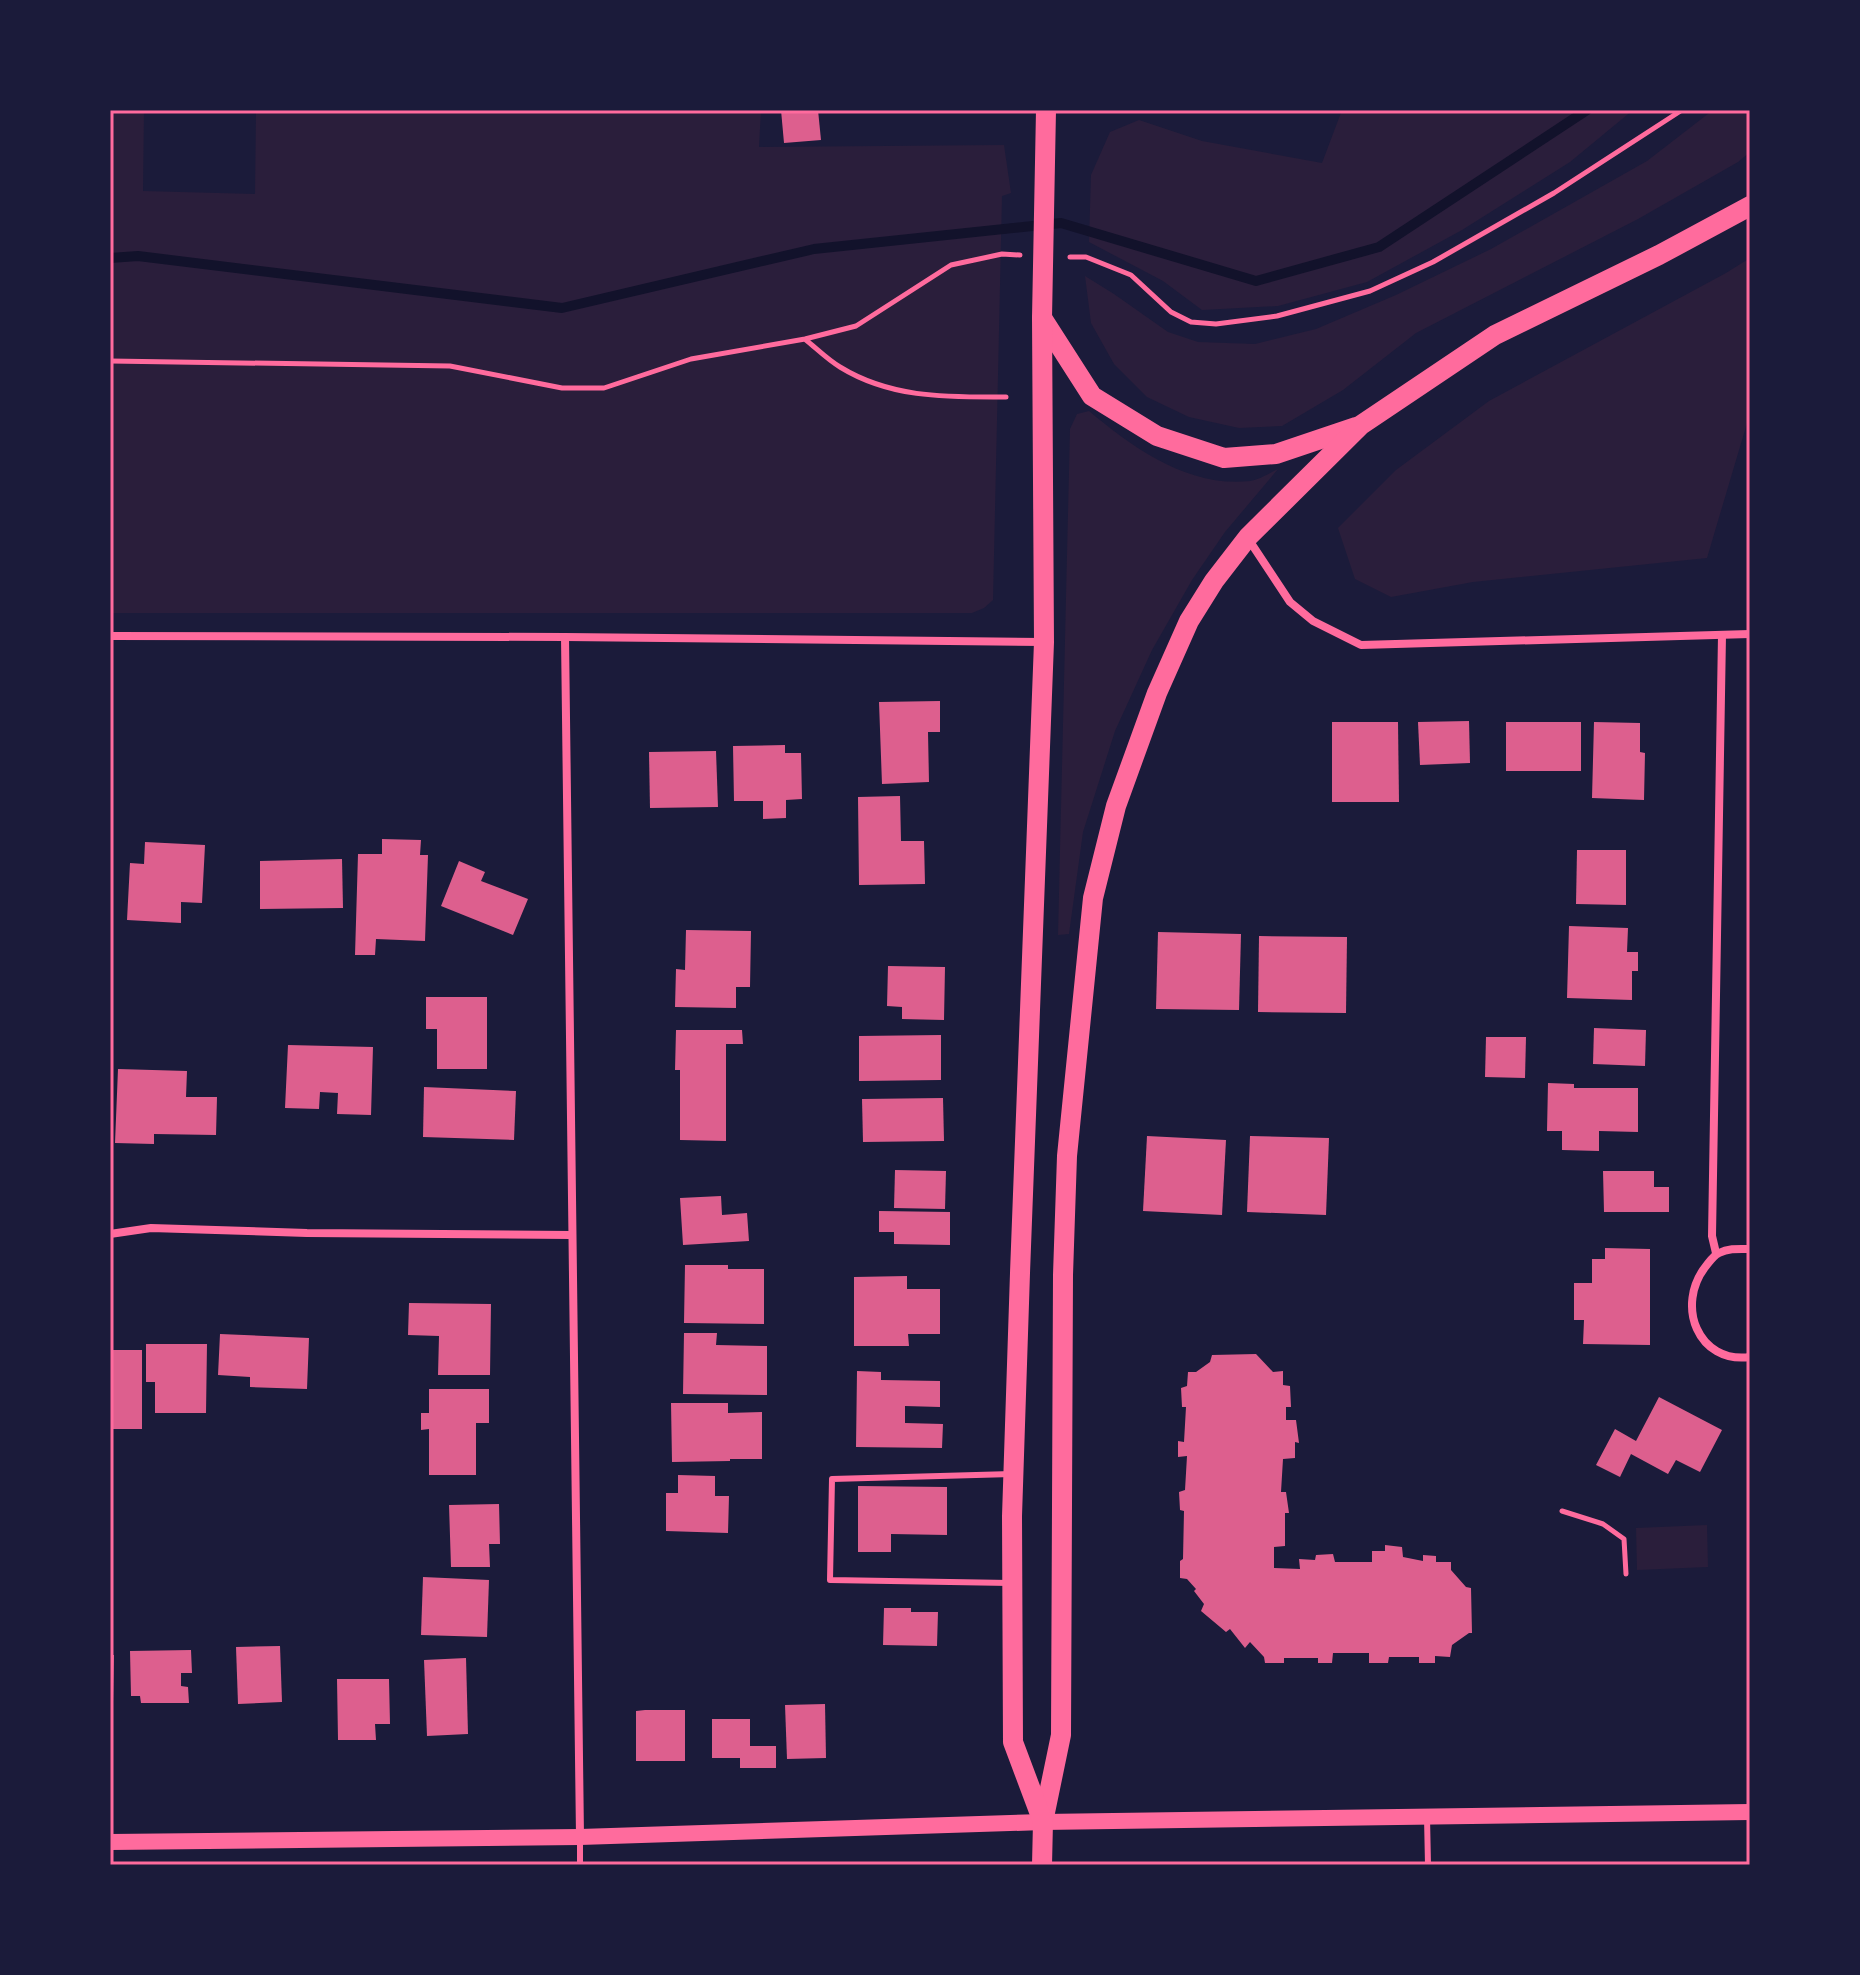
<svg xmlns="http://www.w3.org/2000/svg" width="1860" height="1975" font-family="Jost,sans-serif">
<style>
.green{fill:#2a1e3b}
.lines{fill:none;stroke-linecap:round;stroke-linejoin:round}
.stream{stroke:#12122b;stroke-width:10}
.building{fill:#dd5f8e}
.path{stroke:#ff6b9d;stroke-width:5}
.service{stroke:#ff6b9d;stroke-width:6}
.minor{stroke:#ff6b9d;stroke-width:8}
.secondary{stroke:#ff6b9d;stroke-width:16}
.primary{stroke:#ff6b9d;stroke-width:20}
.neatline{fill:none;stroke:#ff6b9d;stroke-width:3}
</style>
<rect width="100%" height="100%" fill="#1b1b3a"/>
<g class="green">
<path d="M110 110H144L143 191 255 194 256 110H761L759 147 1004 145 1011 193 1002 196 993 600 984 608 972 613H110Z"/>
<path d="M1342 110H1633L1570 162 1462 230 1367 282 1278 306 1202 310 1163 281 1089 242 1091 175 1110 132 1139 120 1202 141 1322 163Z"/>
<path d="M1713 110H1750V152L1738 162 1638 219 1416 333 1343 390 1282 426 1239 428 1189 417 1147 397 1114 364 1091 323 1085 276 1114 294 1168 332 1198 342 1255 344 1316 329 1396 295 1491 249 1647 161Z"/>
<path d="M1750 258V413L1707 558 1473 582 1391 597 1355 579 1338 528 1396 470 1489 401 1726 273Z"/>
<path d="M1089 411C1133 448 1189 488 1250 481 1259 480 1269 473 1278 469L1225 532 1192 580 1152 650 1115 731 1083 832 1069 934 1058 935 1070 429 1077 414Z"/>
<path d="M1707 1525 1708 1567 1637 1570 1636 1528Z"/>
</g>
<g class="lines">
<path class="stream" d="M110 258 138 256 562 308 814 249 1061 223 1256 281 1379 247 1587 110"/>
</g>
<g class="building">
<path d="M781 110H818L821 140 784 143Z"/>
<path d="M940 701V732H928L929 782 882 784 879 702Z"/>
<path d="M1469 721 1470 763 1420 765 1418 722Z"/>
<path d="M1332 722H1398L1399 802H1332Z"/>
<rect x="1506" y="722" width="75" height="49"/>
<path d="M1594 722 1640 723V752L1645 753 1644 800 1592 798Z"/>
<path d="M785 745V753H801L802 799 786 800V818L763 819V801H734L733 746Z"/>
<path d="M716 751 718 807 650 808 649 752Z"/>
<path d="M900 796 901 841H924L925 884 859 885 858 797Z"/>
<path d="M382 839 421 840 420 855H428L425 941 376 939 375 955H355L358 854H382Z"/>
<path d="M145 842 205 845 202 903 181 902V923L127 920 130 863 144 864Z"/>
<path d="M1577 850H1626V905L1576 904Z"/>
<path d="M342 859 343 908 260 909V861Z"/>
<path d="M459 861 485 872 481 881 528 899 513 935 441 906Z"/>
<path d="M1569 926 1628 928 1627 952H1638V971H1632V1000L1567 998Z"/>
<path d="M686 930 751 931 750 987H736V1008L675 1007 676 969 685 970Z"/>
<path d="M1158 932 1241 934 1239 1010 1156 1009Z"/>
<path d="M1259 936 1347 937 1346 1013 1258 1012Z"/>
<path d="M888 966 945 967 944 1020 902 1019V1007L887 1006Z"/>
<path d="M426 997H487V1069H437V1029H426Z"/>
<path d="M1594 1028 1646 1030 1645 1066 1593 1064Z"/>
<path d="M676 1030H742L743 1044H726V1141L680 1140V1070H675Z"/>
<path d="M941 1035V1080L859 1081V1036Z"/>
<path d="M1486 1037H1526L1525 1078 1485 1077Z"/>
<path d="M288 1045 373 1047 371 1115 337 1114 338 1093 320 1092 319 1109 285 1108Z"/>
<path d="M118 1069 187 1071 186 1097H217L216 1135 154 1134V1144L115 1143Z"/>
<path d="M1548 1083 1574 1084V1088H1638V1132L1599 1131V1151L1562 1150V1131H1547Z"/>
<path d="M424 1087 516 1091 514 1140 423 1137Z"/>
<path d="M943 1098 944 1141 863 1142 862 1099Z"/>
<path d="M1147 1136 1226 1140 1222 1215 1143 1211Z"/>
<path d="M1250 1136 1329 1138 1326 1215 1247 1212Z"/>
<path d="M895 1170 946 1171 945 1209 894 1208Z"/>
<path d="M1603 1171H1654V1187H1669V1212H1604Z"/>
<path d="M721 1196 722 1215 747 1213 749 1241 683 1245 680 1198Z"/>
<path d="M879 1211 950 1212V1245L894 1244V1232H879Z"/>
<path d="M1605 1248 1650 1249V1345L1583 1344 1584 1320H1574V1283H1592V1259H1605Z"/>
<path d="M685 1265H728V1269H764V1324L684 1323Z"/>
<path d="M907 1276V1289H940V1334H908L909 1346H854V1277Z"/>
<path d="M409 1303 491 1304 490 1375H438L439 1336 408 1335Z"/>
<path d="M684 1333H717L716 1345 767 1346V1395L683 1394Z"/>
<path d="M220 1334 309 1338 307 1389 250 1387V1377L218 1375Z"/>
<path d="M146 1344H207L206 1413H155V1382H146Z"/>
<rect x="110" y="1350" width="32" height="79"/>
<path d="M1256 1354 1273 1372 1283 1371V1385L1290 1386 1291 1407H1286V1420H1296L1299 1443 1295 1442V1458L1283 1459 1281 1492H1286L1289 1513H1285V1546L1274 1547V1568L1300 1569 1299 1559 1315 1560 1316 1555 1333 1554 1335 1562H1372V1551H1385V1545L1402 1547 1403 1557 1423 1561V1555L1436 1556V1562H1451V1570L1466 1587 1471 1588 1472 1633H1469L1452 1645 1450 1657 1435 1656V1663H1419V1657H1389L1388 1663H1369V1653H1333L1332 1663H1318V1658H1284V1663H1265L1264 1657 1250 1642 1245 1648 1230 1629 1226 1632 1201 1611 1204 1604 1194 1591 1196 1589 1187 1579 1180 1578V1561L1183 1559 1184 1511 1180 1510 1179 1492 1185 1490 1187 1456 1178 1457V1441L1184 1442 1186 1407H1182L1181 1388 1187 1386 1188 1372H1196L1210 1362 1212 1355Z"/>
<path d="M857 1371 881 1372V1380L940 1381V1407L905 1406V1423L943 1424 942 1448 856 1447Z"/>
<path d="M429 1389H489V1423H476V1475H429V1429L421 1430V1413H429Z"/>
<path d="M1659 1397 1722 1430 1700 1472 1676 1460 1668 1474 1631 1454 1620 1477 1596 1465 1615 1429 1636 1441Z"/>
<path d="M671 1403H728V1413L762 1412V1459H730V1461L672 1462Z"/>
<path d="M678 1475 715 1476V1496H729L728 1533 666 1531V1493H678Z"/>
<path d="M858 1486 947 1487V1535L891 1534V1552H858Z"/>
<path d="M499 1504 500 1544H489L490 1567H451L449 1505Z"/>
<path d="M423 1577 489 1580 487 1637 421 1635Z"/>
<path d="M884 1608H911V1612H938L937 1646 883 1645Z"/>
<path d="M280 1646 282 1702 238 1704 236 1647Z"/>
<path d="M191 1650 192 1673H181V1686L188 1687 189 1703H141L140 1696H131L130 1651Z"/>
<path d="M110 1655H114L113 1702H110Z"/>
<path d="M466 1658 468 1734 427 1736 424 1660Z"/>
<path d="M337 1679H389L390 1724H375L376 1740H338Z"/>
<path d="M825 1704 826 1758 787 1759 785 1705Z"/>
<path d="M645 1710H685V1761H636V1711Z"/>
<path d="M712 1719H750V1746H776V1768H740V1758H712Z"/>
</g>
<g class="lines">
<g class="path">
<path d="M1070 257H1086L1131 275 1171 312 1191 322 1216 324 1277 316 1370 291 1433 262 1554 193 1682 110"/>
<path d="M806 340C817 349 828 360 840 367 892 399 949 397 1006 397"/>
<path d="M110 361 450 366 562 388H604L691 359 805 339 856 326 951 265 1002 254 1020 255"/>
<path d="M1562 1511 1603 1524 1624 1539 1626 1574"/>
</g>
<g class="service">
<path d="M1010 1583 830 1580 832 1479 1012 1474"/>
<path d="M1427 1817 1428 1865"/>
<path d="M580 1837V1865"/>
</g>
<g class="minor">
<path d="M1249 540 1290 602 1313 621 1361 645 1750 634"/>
<path d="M110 636 565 637 1043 642"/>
<path d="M565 637 580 1837"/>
<path d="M110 1234 151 1228 307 1233 572 1235"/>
<path d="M1750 1249C1739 1249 1729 1248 1719 1253 1714 1255 1710 1261 1706 1266 1675 1305 1698 1364 1750 1357"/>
<path d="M1716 1253 1712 1236 1722 635"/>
</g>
<path class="secondary" d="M110 1842 580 1837 1043 1822 1750 1812"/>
<g class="primary">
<path d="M1042 318 1092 396 1157 436 1224 458 1276 454 1356 427"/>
<path d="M1043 1822 1061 1735 1063 1275 1067 1156 1093 898 1116 806 1157 693 1189 621 1214 581 1248 537 1361 425 1495 335 1659 255 1750 206"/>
<path d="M1042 1865 1043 1822 1013 1742 1012 1516 1020 1273 1044 642 1042 318 1046 110"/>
</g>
</g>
<rect width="1860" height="1975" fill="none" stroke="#1b1b3a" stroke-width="224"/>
<rect x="112" y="112" width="1636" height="1751" class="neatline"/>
</svg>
